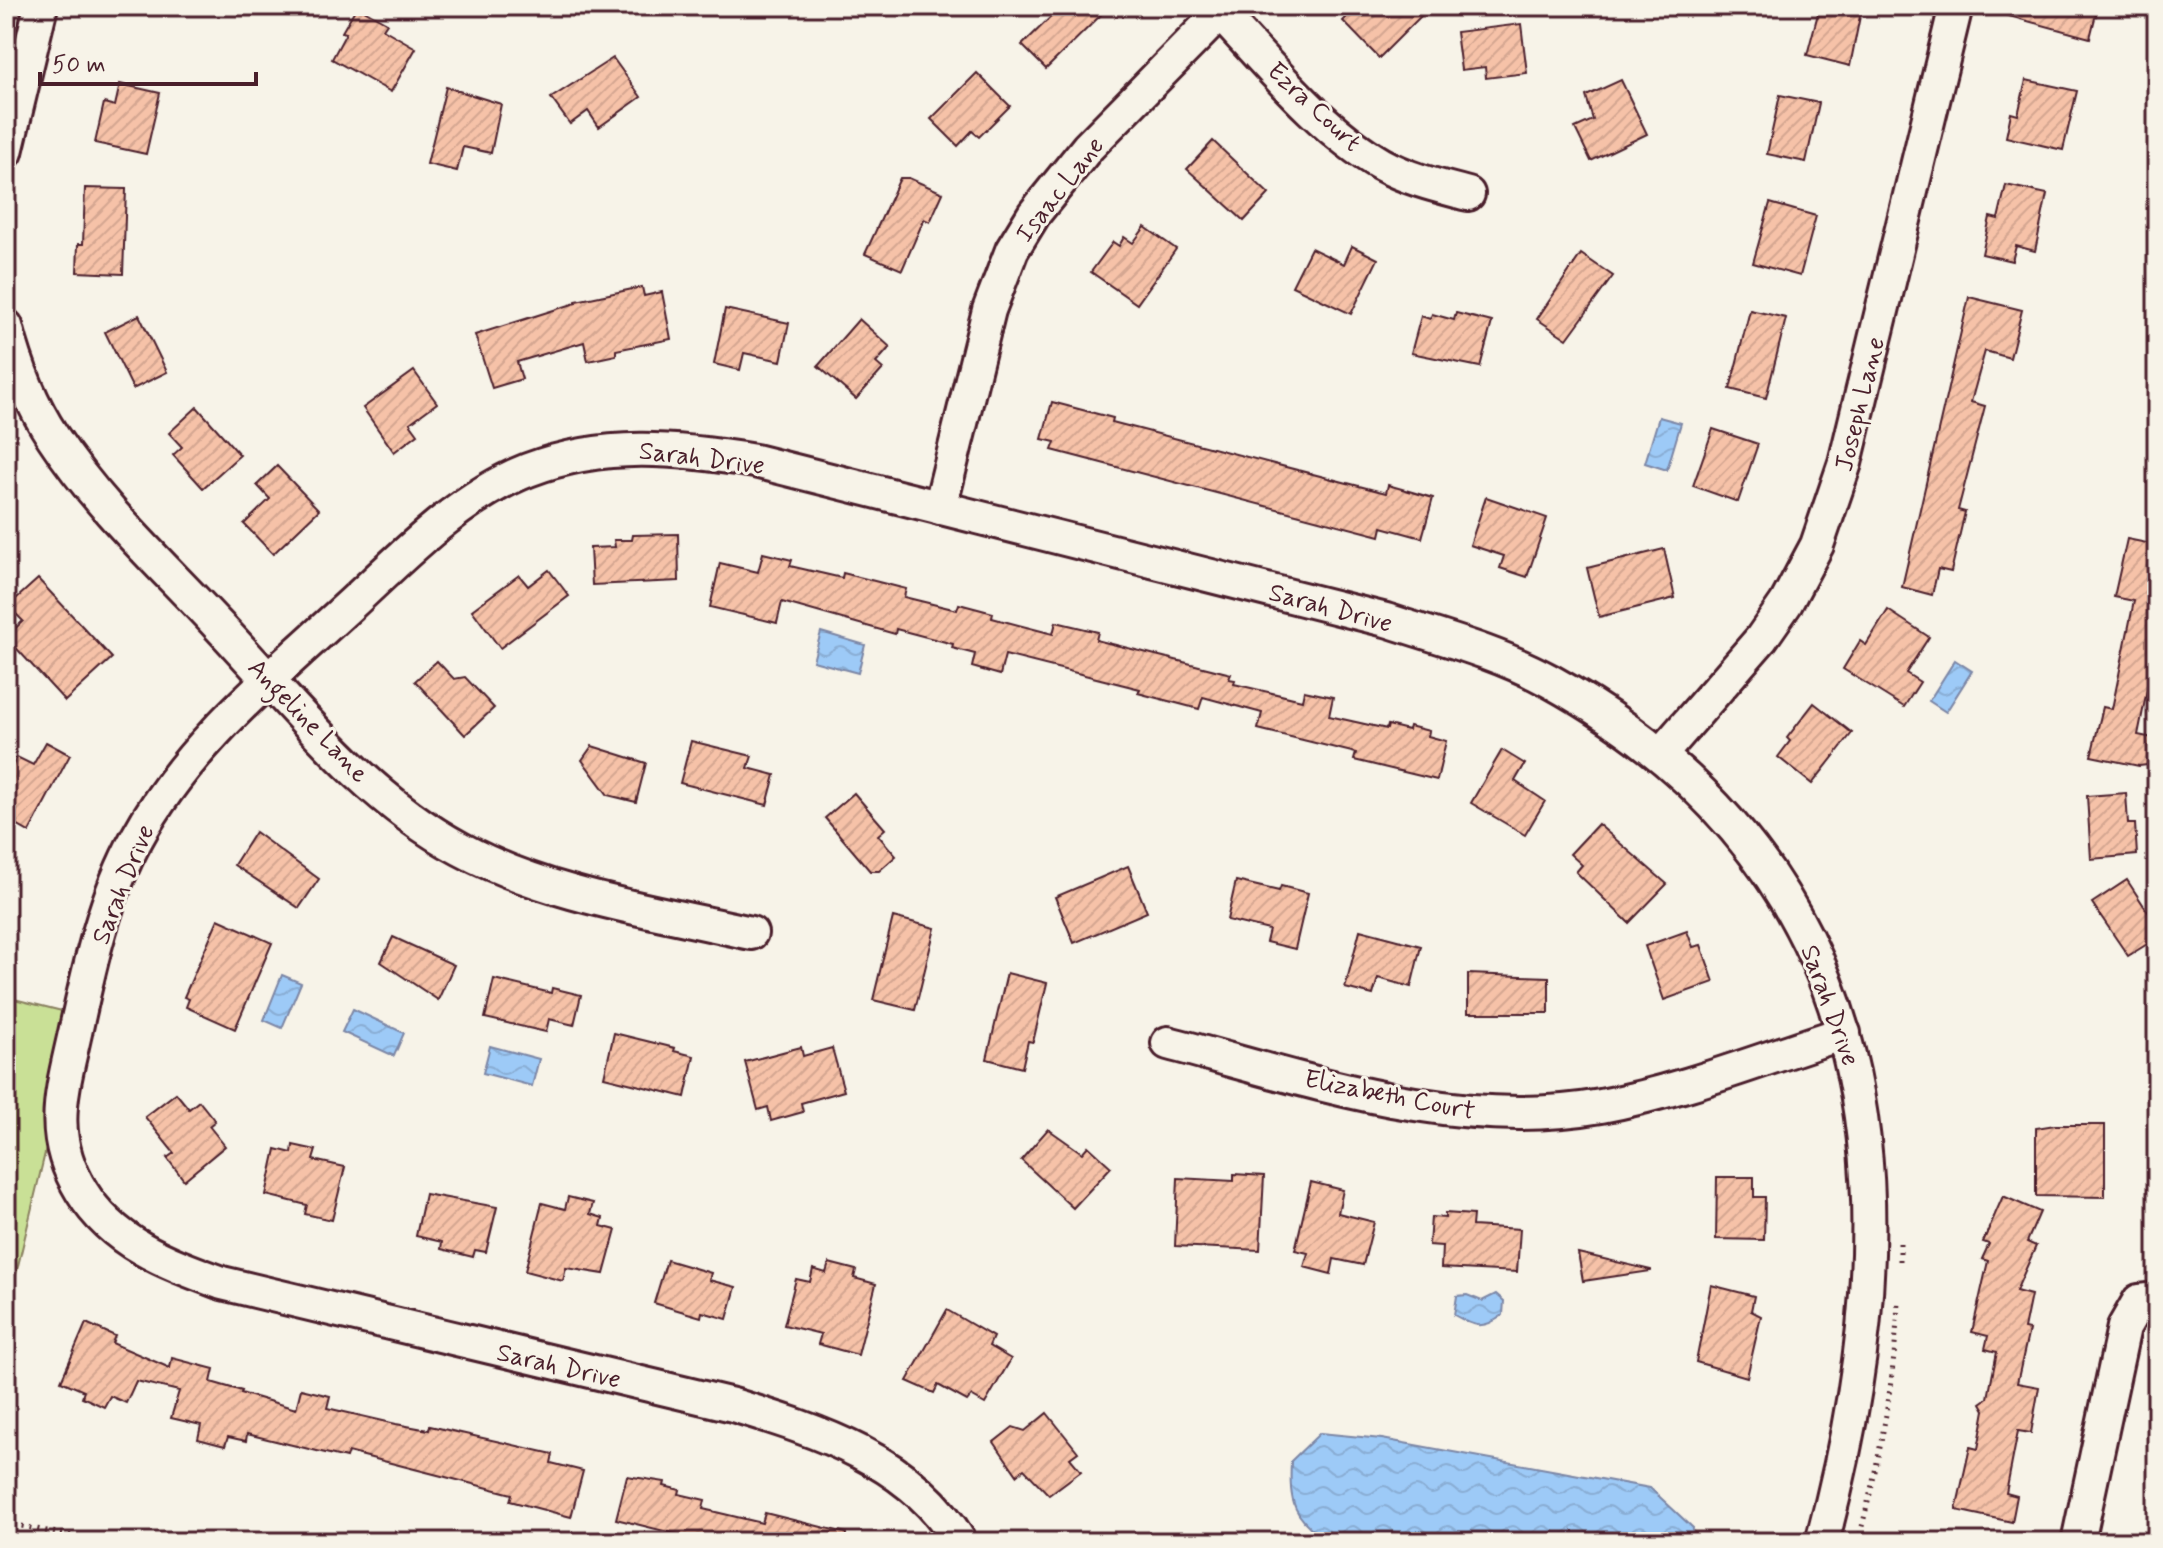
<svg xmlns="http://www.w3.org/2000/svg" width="2163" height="1548" font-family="Mynerve,sans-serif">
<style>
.park{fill:#c9e096;stroke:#8a8060;stroke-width:2}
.water{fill:url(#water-waves);stroke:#7c86a5;stroke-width:2}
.building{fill:url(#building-hatch);stroke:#4a1f2b;stroke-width:2}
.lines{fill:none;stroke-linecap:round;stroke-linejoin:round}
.minor-casing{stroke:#4a1f2b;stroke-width:38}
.path{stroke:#4a1f2b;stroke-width:5;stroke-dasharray:2 6;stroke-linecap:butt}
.minor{stroke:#f7f3e8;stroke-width:32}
.labels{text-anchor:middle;stroke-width:6;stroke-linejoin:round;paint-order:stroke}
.street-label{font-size:26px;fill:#4a1f2b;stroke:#f7f3e8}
</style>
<defs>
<pattern id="water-waves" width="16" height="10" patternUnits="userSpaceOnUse" patternTransform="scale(2)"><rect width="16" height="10" fill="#9dcaf7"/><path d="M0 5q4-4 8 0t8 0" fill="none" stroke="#89add4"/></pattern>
<pattern id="building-hatch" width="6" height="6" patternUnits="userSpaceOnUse" patternTransform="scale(2)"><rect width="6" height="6" fill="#f6c2a8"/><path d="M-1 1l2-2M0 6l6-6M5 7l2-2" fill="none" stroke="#d4a691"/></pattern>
</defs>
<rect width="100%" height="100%" fill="#f7f3e8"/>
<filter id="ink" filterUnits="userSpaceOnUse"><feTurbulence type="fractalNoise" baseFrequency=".0125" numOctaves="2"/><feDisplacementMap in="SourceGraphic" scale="16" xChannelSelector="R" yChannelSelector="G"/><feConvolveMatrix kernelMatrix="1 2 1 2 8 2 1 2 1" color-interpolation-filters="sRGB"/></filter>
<g filter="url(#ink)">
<path class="park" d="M6 997 78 1015 6 1316Z"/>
<g class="water">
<path d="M1659 417 1681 423 1667 470 1645 463Z"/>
<path d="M821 632 865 645 858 673 813 661Z"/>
<path d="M1955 660 1972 671 1946 712 1929 701Z"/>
<path d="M282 975 301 983 282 1028 264 1020Z"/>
<path d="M353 1009 404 1033 394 1056 342 1032Z"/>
<path d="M490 1046 539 1059 532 1086 483 1073Z"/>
<path d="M1496 1294 1504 1301 1503 1315C1483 1330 1475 1327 1454 1315L1457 1296 1467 1295 1482 1301Z"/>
<path d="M1320 1433 1382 1439 1650 1488 1693 1528 1691 1542H1329C1293 1518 1289 1504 1291 1461Z"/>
</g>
<g class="building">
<path d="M357 6 387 23 383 29 416 48 391 92 332 59 346 33 342 32Z"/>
<path d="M1062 6H1110L1046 69 1022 45Z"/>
<path d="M1357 6H1431L1379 58 1343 21Z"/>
<path d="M1820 6H1862L1850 66 1807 55Z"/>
<path d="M1999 6H2098L2090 38 1998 13Z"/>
<path d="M1521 24 1527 73 1486 78 1485 67 1461 70 1456 32Z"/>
<path d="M613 58 641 97 599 127 588 111 570 124 551 98Z"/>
<path d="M977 73 1010 106 979 137 972 131 958 146 931 119Z"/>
<path d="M1621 80 1647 134 1591 161 1575 128 1593 120 1586 96Z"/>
<path d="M2026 80 2077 91 2063 150 2006 137 2011 113 2018 115Z"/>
<path d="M120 84 160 93 146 154 95 143 104 103 115 106Z"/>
<path d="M446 87 501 104 491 153 463 147 457 171 427 164Z"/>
<path d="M1780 95 1819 103 1806 162 1767 154Z"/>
<path d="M1213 141 1269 194 1244 221 1187 169Z"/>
<path d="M900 178H909L943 193 930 222 924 219 902 270 865 254Z"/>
<path d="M2006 185 2047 194 2035 251 2016 246 2012 261 1982 254 1990 217 1998 219Z"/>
<path d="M85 188 126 189 123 274 77 272 78 244H83Z"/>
<path d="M1770 203 1816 216 1800 276 1753 263Z"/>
<path d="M1145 227 1176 249 1137 304 1091 272 1113 242 1119 246 1124 237 1133 243Z"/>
<path d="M1352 246 1378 259 1351 314 1292 286 1311 248 1344 264Z"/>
<path d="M1581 254 1613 276 1567 339 1537 319Z"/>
<path d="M642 287 644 296 662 292 671 339 616 350V355L588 361 584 342 517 362 522 379 492 388 475 335 576 303V301Z"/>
<path d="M1969 297 2022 310 2010 358 1985 351 1971 402 1985 406 1958 510 1965 512 1951 572 1938 569 1932 595 1902 587Z"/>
<path d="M725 309 789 323 781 361 744 353 740 370 714 364Z"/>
<path d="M1750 310 1786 318 1766 398 1730 389Z"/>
<path d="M1456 313 1492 322 1480 367 1411 353 1421 316 1430 319 1432 314 1454 320Z"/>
<path d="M139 315 167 372 133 389 105 332Z"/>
<path d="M859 319 890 347 876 363 883 369 856 399 818 366Z"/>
<path d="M414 371 437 403 410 423 418 434 394 452 363 408Z"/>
<path d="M1052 402 1113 418 1112 422 1386 493 1388 485 1433 498 1422 538 1382 527 1380 536 1052 450 1055 442 1042 439Z"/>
<path d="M197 407 240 455 203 488 173 455 182 447 169 433Z"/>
<path d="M1713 429 1758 444 1738 502 1693 486Z"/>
<path d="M277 466 319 510 273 554 244 524 270 499 257 485Z"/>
<path d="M1486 497 1547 518 1527 577 1500 568 1504 556 1470 545Z"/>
<path d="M678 534 679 581 592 585 590 548 615 547 614 540H632L633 535Z"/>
<path d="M2127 539 2157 545V687L2148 685 2138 735 2153 738 2147 765 2139 766 2091 756 2103 707 2112 709 2134 601 2114 597Z"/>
<path d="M1664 549 1675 598 1599 617 1587 568Z"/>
<path d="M763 553 792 560 790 566 842 578 843 573 906 589 904 597 957 610 959 604 993 613 992 618 1053 634 1056 622 1098 632 1096 640 1231 674 1229 679 1235 680 1234 684 1302 700 1304 691 1333 697 1329 716 1387 729 1388 725 1408 730 1409 726 1429 731 1428 736 1446 741 1437 780 1354 760 1356 753 1258 729 1262 713 1203 697 1199 709 1138 693 1140 689 1005 655 1000 675 972 667 975 654 952 648 953 644 896 629 895 634 782 602 777 623 710 607 720 563 758 572Z"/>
<path d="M549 570 569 596 500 648 472 610 519 575 528 586Z"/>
<path d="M38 579 112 658 65 701 6 637 23 621 8 606Z"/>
<path d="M1888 610 1929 637 1906 673 1920 682 1904 707 1843 669 1860 641 1866 645Z"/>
<path d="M437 661 454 679 465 677 494 708 465 735 415 681Z"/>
<path d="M1814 703 1852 733 1812 784 1778 757 1790 741 1787 738Z"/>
<path d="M691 741 752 756 748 768 775 775 767 805 680 783Z"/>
<path d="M46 742 70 755 29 832 6 819V778L17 757 33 765Z"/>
<path d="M592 746 646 763 636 802 608 795 582 760Z"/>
<path d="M1502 750 1525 764 1515 781 1545 801 1525 835 1471 803Z"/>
<path d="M854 793 885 829 878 835 896 856 879 871H870L825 818Z"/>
<path d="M2126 793 2128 824H2135L2137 855 2091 859 2087 796Z"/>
<path d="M1598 824 1667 884 1629 923 1576 872 1582 865 1570 854Z"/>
<path d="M255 832 319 879 299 908 234 865Z"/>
<path d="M1128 866 1147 912 1074 943 1055 897Z"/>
<path d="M2127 880 2148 912 2157 906V938L2128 956 2092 903Z"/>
<path d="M1236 881 1279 891 1281 886 1308 893 1295 949 1266 942 1269 930 1227 920Z"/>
<path d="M893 917 935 928 915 1010 873 1000Z"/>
<path d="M218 919 272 943 235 1029 186 1007 189 999 184 997Z"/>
<path d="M1360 930 1421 946 1411 987 1378 978 1373 995 1345 988Z"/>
<path d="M1687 931 1693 947 1701 945 1714 982 1664 1000 1645 946Z"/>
<path d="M393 937 454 965 438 1000 381 962Z"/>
<path d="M1007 973 1047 983 1033 1042 1028 1041 1022 1068 987 1059Z"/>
<path d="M1468 974 1549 977V1013H1468Z"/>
<path d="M494 979 551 993 552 988 581 995 574 1025 549 1019 546 1032 485 1018Z"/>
<path d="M614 1033 675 1048 674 1051 694 1056 685 1097 604 1077Z"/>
<path d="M801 1047 803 1056 832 1048 844 1091 801 1103 803 1112 771 1121 768 1107 758 1110 745 1062Z"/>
<path d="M176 1093 189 1109 199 1101 215 1121 209 1126 225 1146 184 1180 167 1158 174 1153 145 1117Z"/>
<path d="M2055 1125H2105V1197L2036 1196V1128Z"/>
<path d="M1048 1129 1082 1153 1088 1146 1111 1167 1073 1208 1021 1160Z"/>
<path d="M293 1145 316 1150 313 1160 345 1167 332 1220 305 1214 307 1205 266 1195 276 1149 292 1153Z"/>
<path d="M1234 1174 1264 1176 1260 1250 1175 1246 1178 1178 1234 1181Z"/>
<path d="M1717 1177H1754V1197H1765L1764 1240 1716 1239Z"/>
<path d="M1311 1182 1343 1190 1338 1213 1374 1222 1363 1265 1334 1259 1331 1274 1304 1267 1308 1253 1295 1250Z"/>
<path d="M425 1194 497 1207 486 1252 475 1250 473 1257 441 1249 442 1242 416 1236Z"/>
<path d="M2003 1196 2040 1212 2027 1242 2036 1246 2016 1291 2031 1295 2024 1329 2029 1330 2017 1383 2039 1387 2031 1433 2018 1431 2006 1493 2017 1496 2012 1522 1956 1510 1970 1447 1978 1449 1985 1410 1981 1403 1988 1398 1997 1352 1985 1349 1988 1336 1972 1332 1988 1261 1982 1259 1989 1244 1983 1242Z"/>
<path d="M568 1197 593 1203 590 1214 603 1218 601 1226 616 1230 604 1274 566 1268 563 1281 525 1271 542 1203 565 1209Z"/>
<path d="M1445 1213 1473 1215 1472 1226 1520 1229 1517 1272 1441 1268 1442 1246 1429 1245 1431 1217 1445 1218Z"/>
<path d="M1578 1253 1651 1270V1271L1583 1281Z"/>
<path d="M667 1260 711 1273 709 1280 736 1287 727 1319 702 1312 701 1317 654 1303Z"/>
<path d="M829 1263 856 1270 854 1278 876 1284 858 1355 818 1344 821 1334 784 1325 796 1279 810 1282 813 1269 826 1273Z"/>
<path d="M1711 1285 1754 1296 1751 1311 1761 1316 1747 1377 1696 1362Z"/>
<path d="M947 1310 993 1337 989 1346 1011 1359 985 1404 971 1396 967 1401 938 1385 934 1393 907 1381Z"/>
<path d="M86 1323 115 1336 112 1343 170 1368 172 1358 214 1369 211 1382 242 1391 241 1393 296 1409 301 1389 330 1396 327 1408 396 1424 429 1430 430 1426 553 1454 551 1463 583 1471 571 1517 510 1501 512 1494 348 1452 346 1458 247 1434 246 1441 228 1437 225 1446 198 1439 201 1425 171 1418 179 1391 136 1381 126 1403 110 1396 104 1407 82 1397 84 1391 61 1381Z"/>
<path d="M1047 1413 1078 1452 1070 1458 1081 1471 1049 1495 1024 1469 1017 1475 994 1442 1013 1427 1025 1431Z"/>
<path d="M627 1476 665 1482 664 1486 680 1490 679 1494 705 1500 703 1509 762 1523 765 1513 846 1533 845 1542H708L616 1519Z"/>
</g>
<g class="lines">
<defs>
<g id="minor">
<path d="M1220 13C1269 65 1319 128 1381 164 1408 179 1438 186 1468 194"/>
<path d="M6 152 41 6"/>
<path d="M6 326C16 365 31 404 53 437 98 506 161 564 217 624 291 702 364 798 461 849 548 896 655 911 751 933"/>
<path d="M940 508 989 310 1012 250 1034 214 1088 147 1227 6"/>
<path d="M1661 754 1761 639 1786 603 1817 545 1845 463 1956 6"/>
<path d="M1168 1043C1308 1080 1455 1132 1601 1106 1683 1091 1765 1058 1844 1033"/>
<path d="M960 1542C912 1460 818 1431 733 1405L222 1283C168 1263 114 1244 82 1192 47 1136 62 1092 75 1033 89 968 104 897 137 838 187 745 273 676 350 605 403 556 459 497 528 470 604 441 676 448 755 461L1386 620C1442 638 1499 653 1550 681 1892 870 1914 1199 1822 1542"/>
<path d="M2078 1542 2124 1327 2139 1301 2157 1299"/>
</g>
</defs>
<use href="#minor" class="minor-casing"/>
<g class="path">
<path d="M1900 1261V1242"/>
<path d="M6 1523 103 1542"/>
<path d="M1858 1542C1879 1462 1895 1382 1898 1299"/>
</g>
<use href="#minor" class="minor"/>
</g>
</g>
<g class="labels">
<g class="street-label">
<text transform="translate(1315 106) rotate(43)" y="9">Ezra Court</text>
<text transform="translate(1059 189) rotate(-52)" y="9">Isaac Lane</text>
<text transform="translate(1859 404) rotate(-76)" y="9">Joseph Lane</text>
<text transform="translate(702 457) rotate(7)" y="9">Sarah Drive</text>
<text transform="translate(1331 607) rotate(15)" y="9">Sarah Drive</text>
<text transform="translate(309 720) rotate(46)" y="9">Angeline Lane</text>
<text transform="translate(122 884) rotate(-68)" y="9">Sarah Drive</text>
<text transform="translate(1831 1005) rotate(70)" y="9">Sarah Drive</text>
<text transform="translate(1390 1094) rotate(11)" y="9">Elizabeth Court</text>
<text transform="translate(559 1365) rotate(13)" y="9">Sarah Drive</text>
</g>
</g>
<rect width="2163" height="1548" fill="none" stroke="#f7f3e8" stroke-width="32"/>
<rect x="16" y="16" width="2131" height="1516" fill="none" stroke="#4a1f2b" stroke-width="3" filter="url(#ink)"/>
<path d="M40 72v12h216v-12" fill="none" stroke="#4a1f2b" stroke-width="4"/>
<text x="52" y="72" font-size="24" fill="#4a1f2b" stroke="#f7f3e8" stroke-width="6" paint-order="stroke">50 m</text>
</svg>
